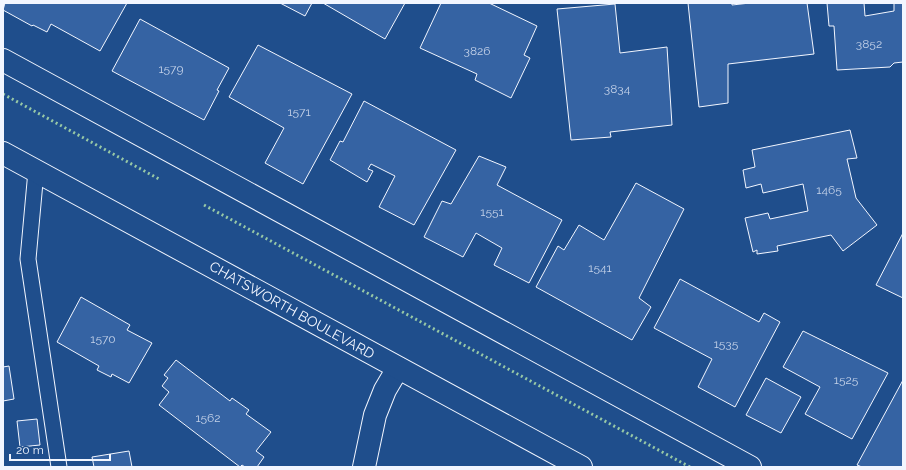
<svg xmlns="http://www.w3.org/2000/svg" width="906" height="470" font-family="Raleway,sans-serif">
<style>
.building{fill:#3563a3;stroke:#f2f6ff}
.lines{fill:none;stroke-linecap:round;stroke-linejoin:round}
.lane-casing{stroke:#f2f6ff;stroke-width:17}
.street-casing{stroke:#f2f6ff;stroke-width:24}
.secondary-casing{stroke:#f2f6ff;stroke-width:24}
.lane{stroke:#1f4e8c;stroke-width:15}
.street{stroke:#1f4e8c;stroke-width:22}
.secondary{stroke:#1f4e8c;stroke-width:22}
.hedge{stroke:#97c8a6;stroke-width:3;stroke-dasharray:2 3;stroke-linecap:butt}
.labels{text-anchor:middle;stroke-width:3;stroke-linejoin:round;paint-order:stroke}
.number-label{font-size:12px;fill:#c3d1e8}
.street-label{font-size:14px;fill:#f2f6ff;stroke:#1f4e8c}
</style>
<rect width="100%" height="100%" fill="#1f4e8c"/>
<g class="building">
<path d="M5 3H127L100 51 51 24 47 32 33 25 32 26 3 10Z"/>
<path d="M280 3H312L305 16Z"/>
<path d="M323 3H405L385 39Z"/>
<path d="M441 3H489L537 26 524 55 530 58 511 98 475 80 477 74 420 48Z"/>
<path d="M688 3H732V5L750 3H807L814 54 728 64V103L699 107Z"/>
<path d="M827 3H864L865 16 894 11V3H903V62L894 63 890 67 837 70 834 26H829Z"/>
<path d="M615 4 620 53 667 47 672 125 610 132 611 137 571 140 557 9Z"/>
<path d="M140 19 229 68 217 90 219 91 204 120 112 71Z"/>
<path d="M258 45 352 94 303 184 265 163 284 128 229 97Z"/>
<path d="M364 101 456 150 414 225 379 207 395 176 371 164 368 169 373 171 367 182 330 160 340 141 343 142Z"/>
<path d="M850 130 857 158 847 159 856 198 877 225 843 251 831 235 777 246 778 251 757 254V250L753 252 745 218 768 213 770 219 808 211 803 184 763 193 761 184 746 188 743 170 755 167 752 150Z"/>
<path d="M479 156 506 167 497 185 562 220 529 283 494 265 502 248 476 233 463 257 424 237 442 201 451 204Z"/>
<path d="M636 183 684 209 639 298 651 307 632 340 536 287 558 246 564 250 579 225 604 240Z"/>
<path d="M903 233V298L876 285Z"/>
<path d="M680 279 759 322 764 313 780 322 735 407 698 387 712 359 654 328Z"/>
<path d="M81 297 130 325 127 330 152 343 129 383 112 374 111 377 97 370 99 366 57 342Z"/>
<path d="M803 331 888 373 852 439 805 414 820 387 783 367Z"/>
<path d="M176 360 230 401 232 398 249 410 246 414 271 432 256 451 264 457 257 467H245L242 465 240 467 159 405 169 392 162 386 168 378 164 375Z"/>
<path d="M9 366 14 399 3 401V367Z"/>
<path d="M766 378 801 397 781 433 746 415Z"/>
<path d="M903 380V467H862L857 465Z"/>
<path d="M37 419 40 445 20 447 17 421Z"/>
<path d="M129 451 132 467H94L92 457Z"/>
</g>
<g class="lines">
<defs>
<path id="lane" d="M36 171 28 259 59 467"/>
<g id="street">
<path d="M3 60 750 467"/>
<path d="M364 467 375 415 385 390 398 368"/>
</g>
<path id="secondary" d="M3 153 581 467"/>
</defs>
<use href="#lane" class="lane-casing"/>
<use href="#street" class="street-casing"/>
<use href="#secondary" class="secondary-casing"/>
<use href="#lane" class="lane"/>
<use href="#street" class="street"/>
<use href="#secondary" class="secondary"/>
<g class="hedge">
<path d="M3 94 159 179"/>
<path d="M204 205 690 467"/>
</g>
</g>
<g class="labels">
<g class="number-label">
<text x="869" y="48">3852</text>
<text x="477" y="55">3826</text>
<text x="171" y="73">1579</text>
<text x="617" y="93">3834</text>
<text x="299" y="116">1571</text>
<text x="829" y="194">1465</text>
<text x="492" y="216">1551</text>
<text x="600" y="272">1541</text>
<text x="103" y="343">1570</text>
<text x="726" y="348">1535</text>
<text x="846" y="384">1525</text>
<text x="208" y="422">1562</text>
</g>
<g class="street-label">
<text transform="translate(292 310) rotate(29)" y="5">CHATSWORTH BOULEVARD</text>
</g>
</g>
<rect width="906" height="470" fill="none" stroke="#f2f6ff" stroke-width="8"/>
<path d="M10 454v6h100v-6" fill="none" stroke="#f2f6ff" stroke-width="2"/>
<text x="16" y="454" font-size="12" fill="#f2f6ff" stroke="#1f4e8c" stroke-width="3" paint-order="stroke">20 m</text>
</svg>
